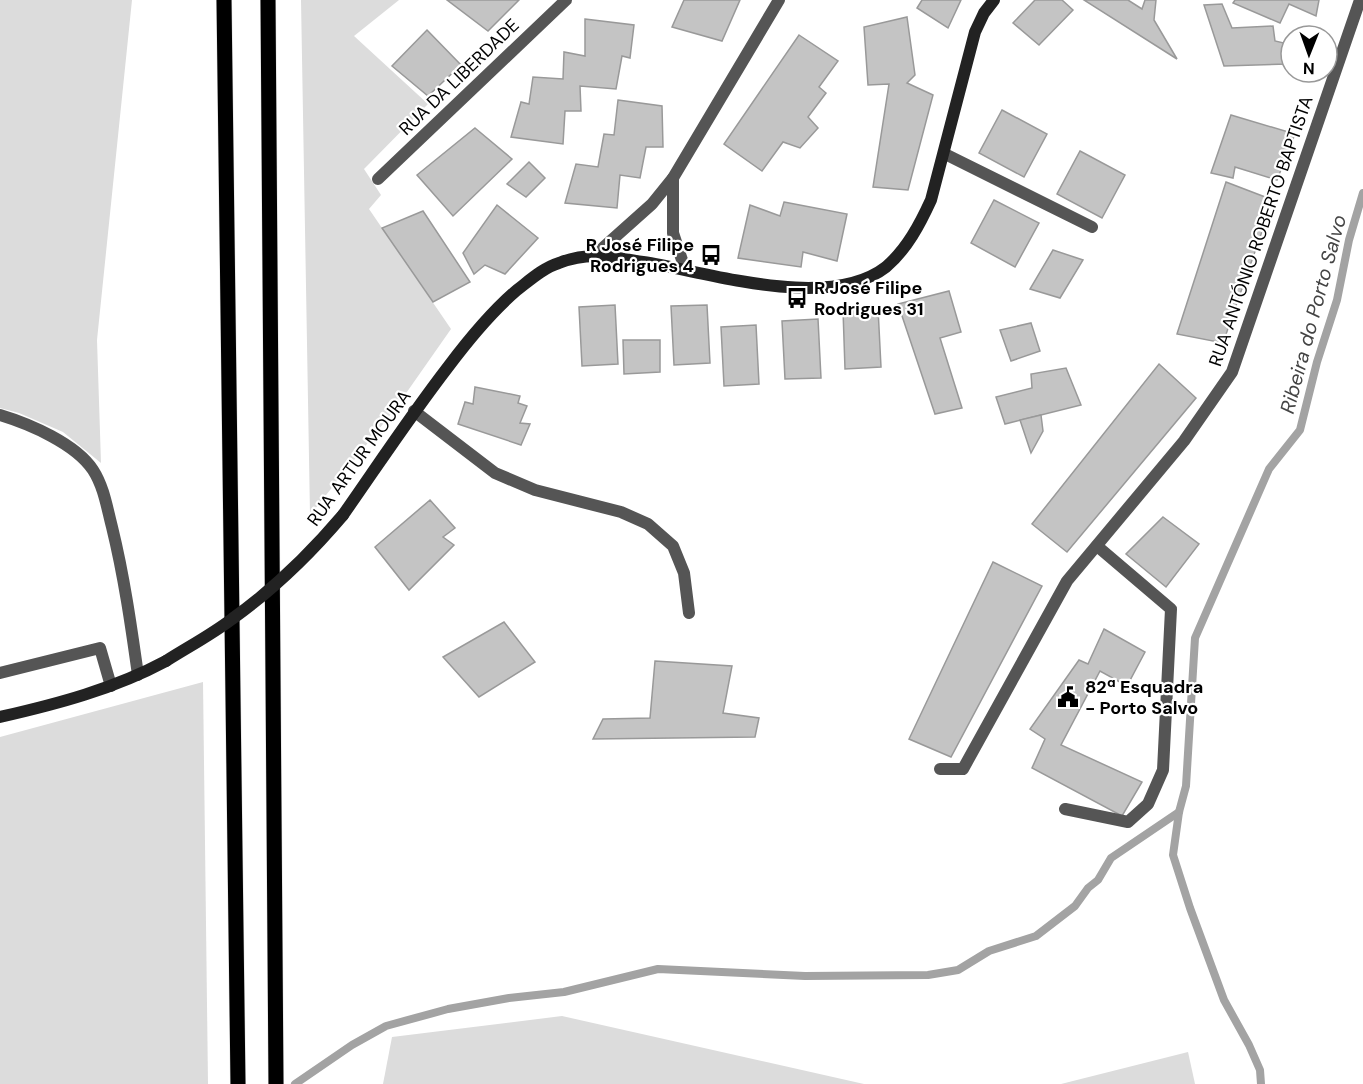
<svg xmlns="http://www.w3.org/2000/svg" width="1363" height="1084" font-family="'DM Sans',sans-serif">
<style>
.green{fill:#dcdcdc}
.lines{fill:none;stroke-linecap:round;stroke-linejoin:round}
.stream{stroke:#a3a3a3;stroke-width:8}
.building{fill:#c4c4c4;stroke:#999;stroke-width:1.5}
.primary-casing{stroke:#dbdbdb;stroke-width:16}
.lane{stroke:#555;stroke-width:12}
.street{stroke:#555;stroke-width:12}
.secondary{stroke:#222;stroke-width:12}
.primary{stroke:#000;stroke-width:15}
.secondary-bridge{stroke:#222;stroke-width:12}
.labels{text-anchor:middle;stroke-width:4.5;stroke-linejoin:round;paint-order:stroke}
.street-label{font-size:18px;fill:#000;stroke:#fff}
.poi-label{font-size:18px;font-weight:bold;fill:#000;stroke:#fff;text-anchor:start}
.water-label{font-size:20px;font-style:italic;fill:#444;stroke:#fff}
</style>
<rect width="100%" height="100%" fill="#fff"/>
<g class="green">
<path d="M0 0H132L97 340 101 463 63 432 19 413 0 408Z"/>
<path d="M301 0H399L354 36 428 104 364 169 381 195 369 209 451 329 395 409 310 515Z"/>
<path d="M203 682 208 1084H0V737Z"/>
<path d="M562 1016 864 1084H383L392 1037Z"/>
<path d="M1188 1052 1195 1084H1061Z"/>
</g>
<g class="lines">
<g class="stream">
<path d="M295 1084 352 1045 386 1026 448 1009 509 998 564 992 658 969 805 976 928 975 958 970 989 951 1036 936 1075 906 1088 888 1098 880 1111 858 1179 812"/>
<path d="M1261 1084 1260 1070 1249 1045 1224 1000 1190 908 1173 855 1179 812 1186 786 1195 638 1269 469 1300 430 1317 362 1337 300 1349 240 1363 193"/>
</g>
</g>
<g class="building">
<path d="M447 0H519L488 31Z"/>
<path d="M684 0H740L722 41 672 27Z"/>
<path d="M922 0H961L948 28 917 8Z"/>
<path d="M1035 0H1062L1073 10 1039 45 1013 23Z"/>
<path d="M1084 0H1128L1142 9 1145 0H1156L1154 20 1177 59Z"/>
<path d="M1235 0H1319L1316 16 1289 4 1280 23 1233 3Z"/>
<path d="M1222 4 1232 28 1273 26 1275 41 1284 43 1287 64 1224 66 1204 5Z"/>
<path d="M907 17 915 75 907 83 933 95 908 190 873 187 889 84 868 85 864 27Z"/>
<path d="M585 19 634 25 630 58 622 56 616 89 580 86 581 111H565L563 144 511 137 521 102 529 104 533 77 563 79 564 52 585 56Z"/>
<path d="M427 30 461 65 428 96 392 66Z"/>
<path d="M799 35 838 61 819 87 826 93 808 117 818 128 800 148 783 142 762 171 724 144Z"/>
<path d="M618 100 662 106 663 147H646L640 178 620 175 617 208 565 203 576 164 598 167 604 134 614 135Z"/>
<path d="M1002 110 1047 134 1024 177 979 153Z"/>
<path d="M1231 115 1295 134 1277 180 1235 167 1233 178 1211 173Z"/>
<path d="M475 128 512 159 453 216 417 175Z"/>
<path d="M1080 151 1125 175 1102 218 1057 194Z"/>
<path d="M529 162 545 178 526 197 507 184Z"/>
<path d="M1226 182 1273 200 1223 343 1177 334Z"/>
<path d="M994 200 1039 223 1015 267 971 243Z"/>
<path d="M784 202 847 214 837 261 803 252 801 267 738 258 750 205 780 216Z"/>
<path d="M497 205 538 238 505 274 485 265 474 274 463 253Z"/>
<path d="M423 211 470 282 433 302 382 228Z"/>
<path d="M1053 250 1083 260 1060 298 1030 289Z"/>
<path d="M949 291 961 332 940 338 962 408 935 414 898 304Z"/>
<path d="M615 305 618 364 582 366 579 307Z"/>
<path d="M707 305 710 363 674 365 671 306Z"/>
<path d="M878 308 881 367 845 369 843 310Z"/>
<path d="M818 319 821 378 785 379 782 321Z"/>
<path d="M1031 323 1040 351 1011 361 1000 330Z"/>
<path d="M756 325 759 384 724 386 721 327Z"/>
<path d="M623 340H660V372L624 374Z"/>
<path d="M1159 364 1196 398 1067 552 1032 524Z"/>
<path d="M1066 368 1081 405 1005 424 996 397 1032 388 1031 374Z"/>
<path d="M475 387 520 396 518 403 527 406 520 423 530 424 521 445 458 424 465 402 473 404Z"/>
<path d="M1041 415 1043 431 1031 453 1020 420Z"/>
<path d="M430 500 455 528 443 537 454 545 409 590 375 547Z"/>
<path d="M1163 517 1199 544 1166 587 1126 554Z"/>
<path d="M993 562 1042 586 951 757 909 739Z"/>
<path d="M504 622 535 662 479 697 443 657Z"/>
<path d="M1104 629 1145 652 1127 686 1100 671 1061 745 1142 782 1122 816 1032 768 1045 739 1030 729 1079 660 1088 664Z"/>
<path d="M655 661 732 666 723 713 759 718 755 737 593 739 603 719 650 718Z"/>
</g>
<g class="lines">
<defs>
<g id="primary">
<path d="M224 0 238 1084"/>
<path d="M268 0 276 1084"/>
</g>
</defs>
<use href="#primary" class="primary-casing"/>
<g class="lane">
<path d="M414 411 495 473 535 490 621 512 648 524 673 546 684 573 689 613"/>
<path d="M0 415C30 424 76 444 93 470 104 487 107 508 112 527 124 576 131 625 138 675"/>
<path d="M0 673 100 648 111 686"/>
</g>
<g class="street">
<path d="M945 154 1092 227"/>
<path d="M378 179 566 0"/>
<path d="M596 254 652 204 673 178"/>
<path d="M685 269 673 233V178L779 0"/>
<path d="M940 769H963L1067 581 1184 441 1232 372 1360 0"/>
<path d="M1065 809 1128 822 1148 804 1163 770 1171 609 1097 546"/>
</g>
<g class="secondary">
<path d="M343 515C378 465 411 415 448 367 469 339 490 313 517 290 530 280 543 268 559 263 589 251 612 257 643 262 709 272 828 312 886 267 907 249 920 224 931 200L975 32 984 13 994 0"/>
<path d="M0 717C57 704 114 689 166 661"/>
</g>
<use href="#primary" class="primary"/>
<path class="secondary-bridge" d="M166 661C188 647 211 635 232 619 274 589 310 554 343 515"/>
</g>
<defs>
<symbol id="bus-bare" viewBox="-9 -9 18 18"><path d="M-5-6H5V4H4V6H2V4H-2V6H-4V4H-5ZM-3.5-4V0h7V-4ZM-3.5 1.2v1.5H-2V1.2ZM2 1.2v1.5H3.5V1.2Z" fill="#000" stroke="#fff" stroke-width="2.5" paint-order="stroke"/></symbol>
<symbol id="civic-bare" viewBox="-9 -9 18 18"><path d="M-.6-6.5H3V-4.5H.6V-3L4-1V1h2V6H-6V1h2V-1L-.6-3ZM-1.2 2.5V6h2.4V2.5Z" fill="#000" stroke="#fff" stroke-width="2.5" paint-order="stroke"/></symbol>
</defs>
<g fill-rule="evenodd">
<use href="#bus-bare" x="696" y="240" width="30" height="30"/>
<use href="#bus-bare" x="782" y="283" width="30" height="30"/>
<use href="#civic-bare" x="1053" y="682" width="30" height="30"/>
</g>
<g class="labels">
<g class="street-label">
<text transform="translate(459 77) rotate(-44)" y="6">RUA DA LIBERDADE</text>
<text transform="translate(1261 231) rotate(-71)" y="6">RUA ANTÓNIO ROBERTO BAPTISTA</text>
<text transform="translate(359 458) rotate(-54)" y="6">RUA ARTUR MOURA</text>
</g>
<g class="poi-label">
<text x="694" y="251" text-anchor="end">R José Filipe<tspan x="694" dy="21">Rodrigues 4</tspan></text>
<text x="814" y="294">R José Filipe<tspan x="814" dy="21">Rodrigues 31</tspan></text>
<text x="1085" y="693">82ª Esquadra<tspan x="1085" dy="21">- Porto Salvo</tspan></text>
</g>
<g class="water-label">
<text transform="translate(1313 314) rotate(-75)" y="7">Ribeira do Porto Salvo</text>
</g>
</g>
<g transform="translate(1309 54) rotate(181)"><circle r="28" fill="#ffffff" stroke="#999999" stroke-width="1.5"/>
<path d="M0-4.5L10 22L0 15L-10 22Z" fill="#000000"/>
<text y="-9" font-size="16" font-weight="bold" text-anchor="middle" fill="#000000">N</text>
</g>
</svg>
